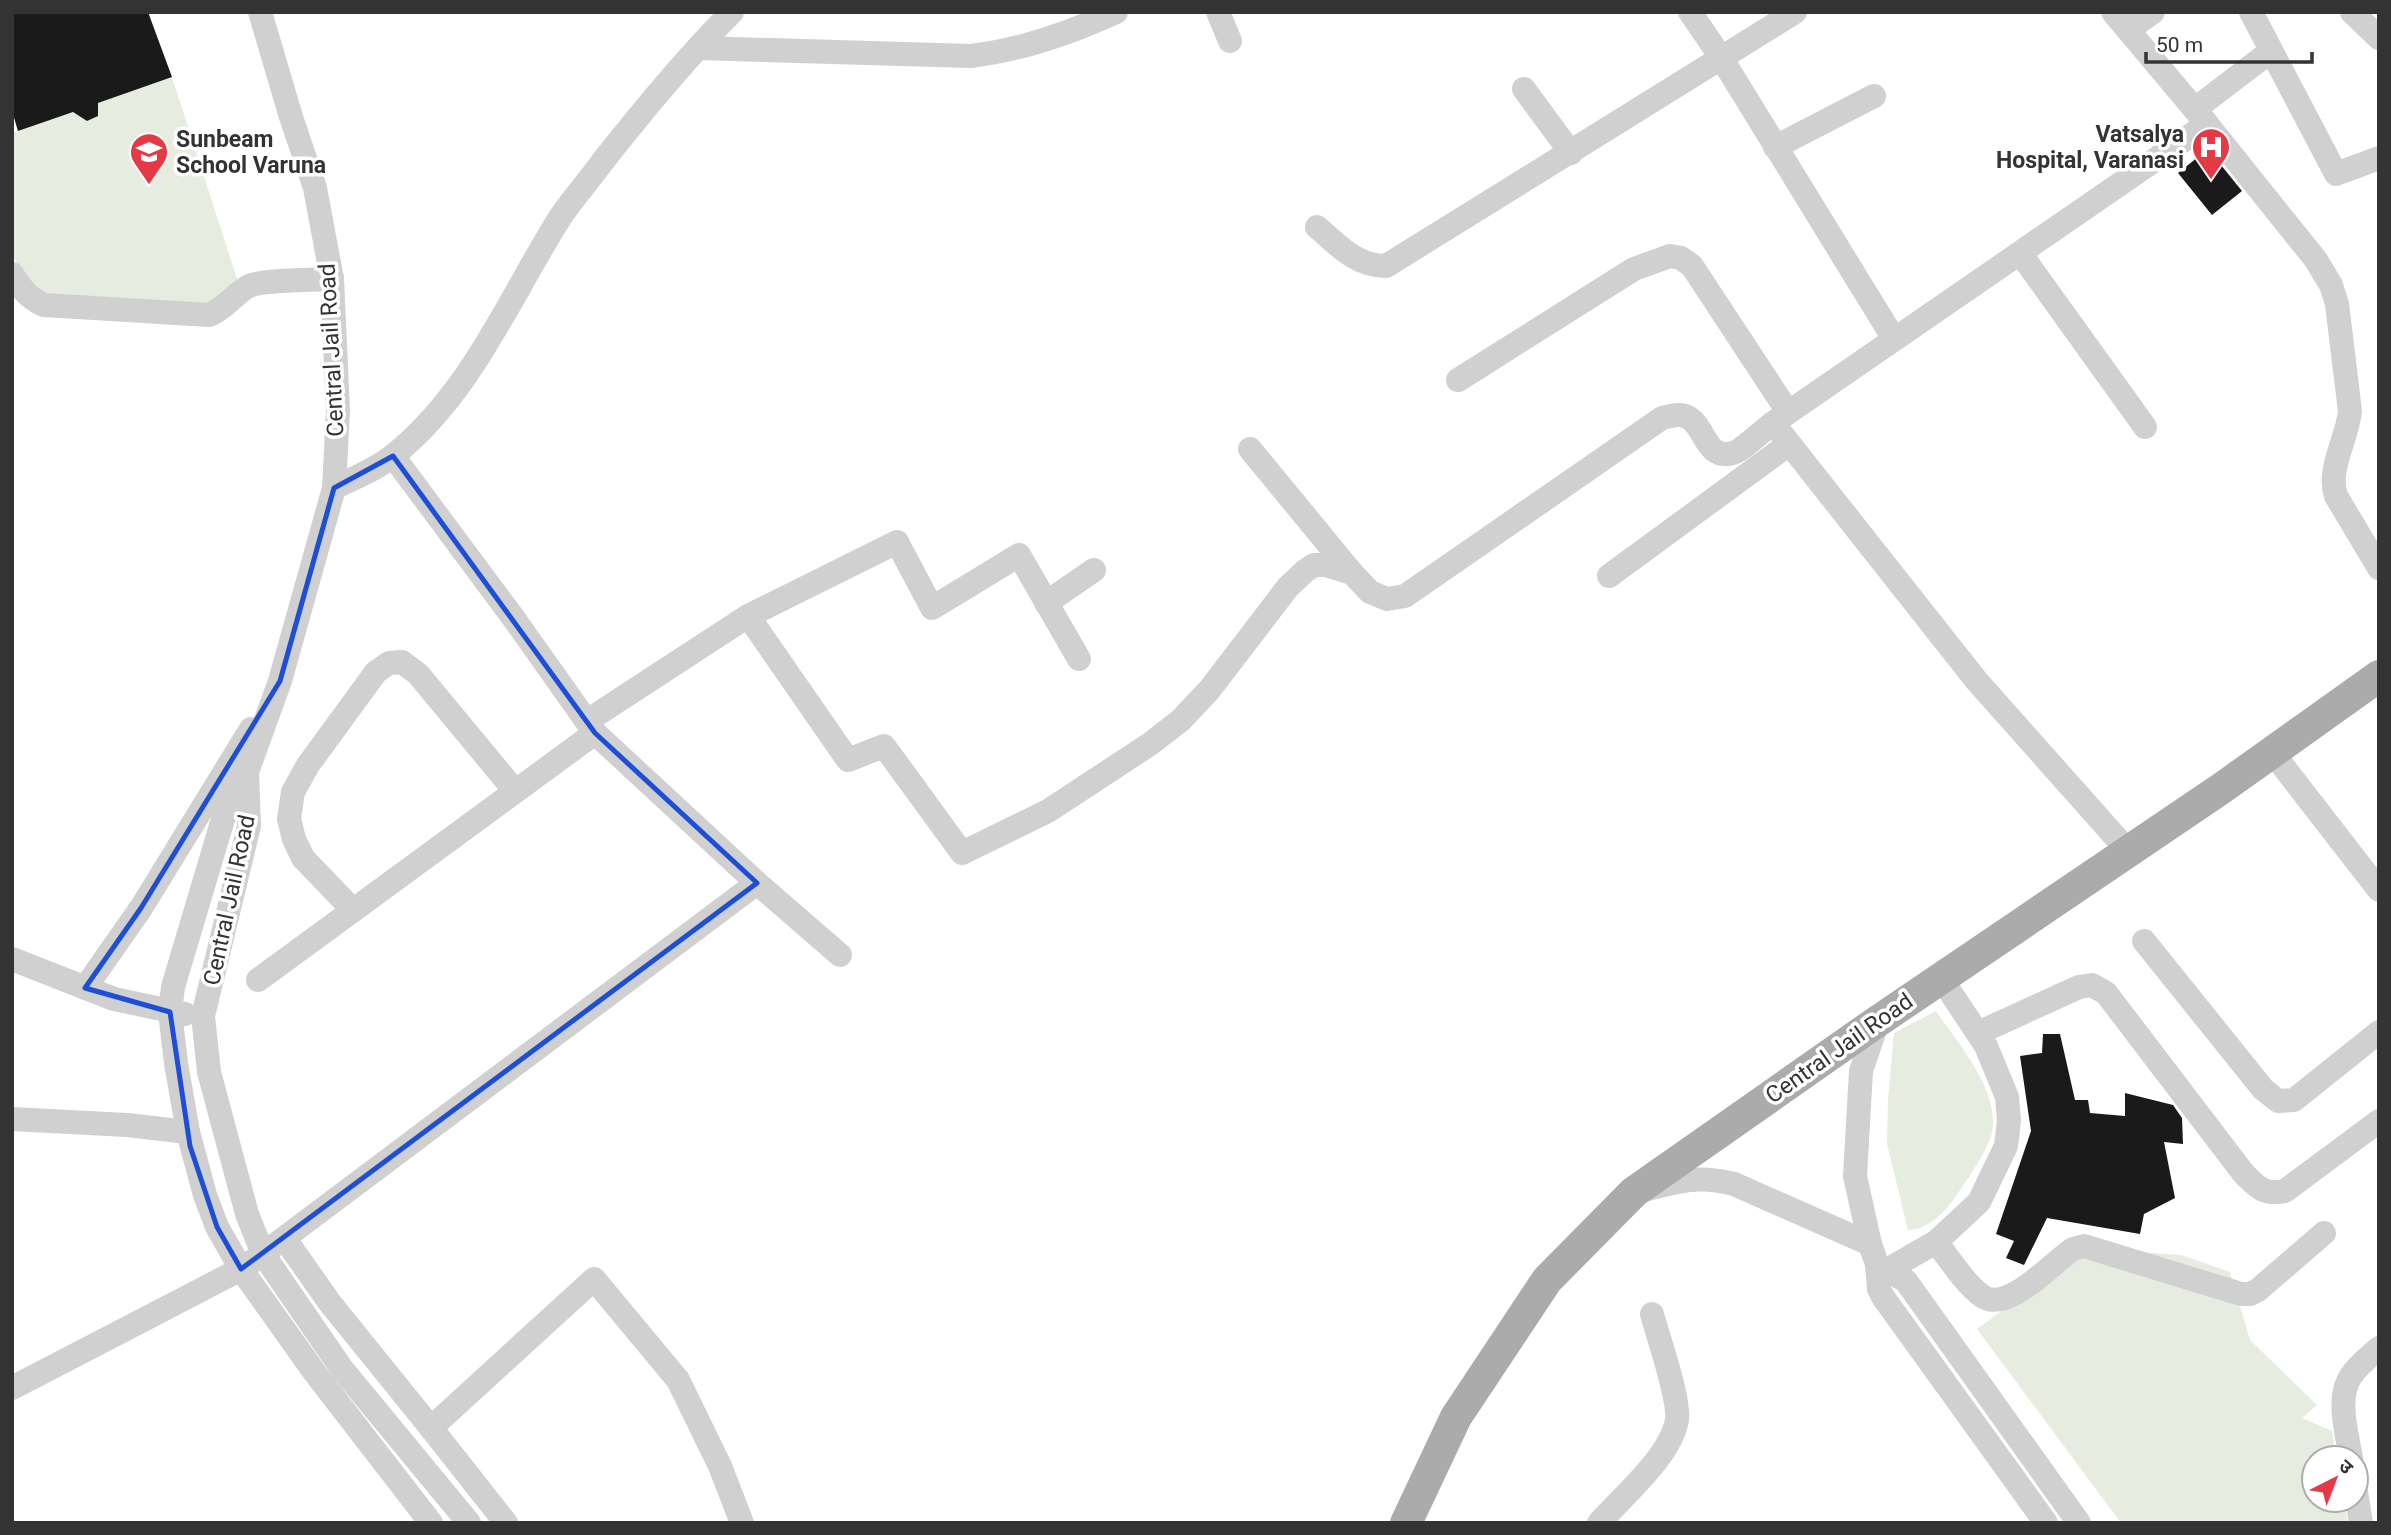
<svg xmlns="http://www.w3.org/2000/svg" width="2391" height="1535" font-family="Roboto,'Noto Sans Devanagari',sans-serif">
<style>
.green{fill:#e6ecdf}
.building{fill:#1a1a1a}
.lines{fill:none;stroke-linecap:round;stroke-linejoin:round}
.minor{stroke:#d0d0d0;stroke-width:24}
.major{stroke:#ababab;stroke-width:32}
.marked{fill:none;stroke:#1d4ed8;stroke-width:5;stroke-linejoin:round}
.labels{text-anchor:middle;stroke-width:7;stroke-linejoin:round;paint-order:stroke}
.poi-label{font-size:23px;font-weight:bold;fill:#333;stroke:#fff;text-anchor:end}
.street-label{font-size:23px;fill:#333;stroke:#fff}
</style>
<rect width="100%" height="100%" fill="#fff"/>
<g class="green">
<path d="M172 77 237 279 208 312 40 296 12 256V133L73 112 87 121 98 116V103Z"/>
<path d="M1936 1011C1958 1044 2000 1090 1992 1132 1989 1148 1968 1179 1958 1193 1946 1211 1930 1229 1908 1230L1887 1144 1888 1100 1894 1033Z"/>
<path d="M2111 1250 2181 1255 2230 1272 2250 1340 2317 1405 2302 1418 2332 1431 2336 1458H2314V1500H2344L2348 1523H2121L1977 1329 2080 1253Z"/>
</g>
<g class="building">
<path d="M12 12H148L172 77 98 103V116L87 121 73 112 18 131 12 111Z"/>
<path d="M2208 149 2242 191 2212 215 2178 173Z"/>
<path d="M2043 1034H2060L2075 1100H2088L2090 1113 2125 1116V1093L2173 1105 2182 1118 2183 1144 2164 1142 2175 1198 2144 1214 2140 1234 2047 1218 2024 1265 2006 1258 2014 1241 1996 1234 2031 1131 2020 1056 2042 1053Z"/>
</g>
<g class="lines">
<g class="minor">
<path d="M260 12 291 117 315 188 332 279 338 410 334 488 280 681 247 772 249 826 203 1016 209 1072 247 1214 263 1254 342 1369 469 1523"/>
<path d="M1218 12 1230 41"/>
<path d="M1690 12 1722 59 1894 339"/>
<path d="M2113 12 2207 124 2316 260 2331 285 2337 304 2350 411C2347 440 2327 469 2336 496L2379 568"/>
<path d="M2251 12 2336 174 2379 158"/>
<path d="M2352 12 2379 38"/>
<path d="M2128 30 2153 12"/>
<path d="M698 48 971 56C1022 50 1070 33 1116 12"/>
<path d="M1524 89 1571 153"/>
<path d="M2195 109 2271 51"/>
<path d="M1775 147 1874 96"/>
<path d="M1317 227C1338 245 1356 266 1386 266L1795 12"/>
<path d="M2020 253 2145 427"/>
<path d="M12 274C21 288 28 298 44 305L209 315C225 309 234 294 249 286 262 280 315 280 332 279"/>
<path d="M1458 380 1634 269 1670 256 1681 258 1692 266 1788 412"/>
<path d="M1773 423 1976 680 2128 851"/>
<path d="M1250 449 1352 573"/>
<path d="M393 456 512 616 595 733 757 883 840 955"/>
<path d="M334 488C354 478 377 469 394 455 472 392 509 298 561 216 574 197 590 179 603 161 644 109 685 59 732 12"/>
<path d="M1609 576 1789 444"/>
<path d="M1046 603 1094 570"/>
<path d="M748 616 848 760 884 746 962 853 1048 811 1150 744 1181 720 1210 689 1288 587 1305 571 1314 565H1326L1352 573 1370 592 1387 599 1405 596 1662 418C1667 417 1673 415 1678 415 1706 414 1701 462 1733 453 1743 450 1763 430 1773 423L2207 124"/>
<path d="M587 721 748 616 897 542 932 608 1019 555 1079 659"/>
<path d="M2272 752 2379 890"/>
<path d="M246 772 223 819 173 987 170 1012 176 1063 188 1132 205 1195 217 1227 241 1269 315 1373 431 1523"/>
<path d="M353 910 303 858 294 839 289 819 293 792 308 765 376 672 389 663 402 662 418 674 515 791"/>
<path d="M2144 941 2263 1089 2278 1101 2294 1100 2379 1032"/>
<path d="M12 959 114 999 185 1014"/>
<path d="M1941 978 1986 1046 2007 1097 2009 1121 2006 1146 1979 1202 1936 1242C1950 1259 1964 1283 1982 1296 2007 1314 2052 1263 2073 1249L2084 1246 2241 1294H2250L2258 1290 2324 1233"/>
<path d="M258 980 595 733"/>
<path d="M85 988 141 908 251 729"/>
<path d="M1878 1021 1861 1071 1855 1176 1870 1244 1877 1264 1879 1289 1883 1297 2046 1523"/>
<path d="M1978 1033 2079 987 2092 985 2106 993 2244 1174C2258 1188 2264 1195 2285 1191L2379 1121"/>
<path d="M12 1119 127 1125 188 1132"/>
<path d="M1644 1190C1679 1181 1697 1175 1734 1184L1870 1244"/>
<path d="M285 1239 330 1303 431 1428 594 1279 678 1380 720 1466 742 1523"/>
<path d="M1877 1264 1906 1281 2079 1523"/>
<path d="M1889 1269 1936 1242"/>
<path d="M12 1388 241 1269 263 1254 757 883"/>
<path d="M431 1428 506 1523"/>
<path d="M2351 1458C2347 1434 2336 1397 2351 1376 2358 1365 2370 1356 2379 1348"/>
<path d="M2356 1492 2361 1523"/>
<path d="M1599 1523C1624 1495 1670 1457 1677 1420 1680 1399 1658 1337 1652 1314"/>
</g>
<path class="major" d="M1406 1523 1456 1417 1547 1280 1634 1192 1878 1021 2222 788 2379 676"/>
</g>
<path class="marked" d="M393 456 595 733 757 883 241 1269 217 1227 190 1146 170 1012 85 988 141 908 280 681 334 488Z"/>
<defs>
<symbol id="hospital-pin" viewBox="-11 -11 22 30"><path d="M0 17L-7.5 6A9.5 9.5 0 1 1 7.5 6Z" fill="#e63946" stroke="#fff"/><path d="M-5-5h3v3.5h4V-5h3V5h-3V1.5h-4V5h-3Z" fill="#fff"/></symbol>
<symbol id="school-pin" viewBox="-11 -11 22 30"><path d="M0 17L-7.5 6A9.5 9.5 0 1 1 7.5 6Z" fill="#e63946" stroke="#fff"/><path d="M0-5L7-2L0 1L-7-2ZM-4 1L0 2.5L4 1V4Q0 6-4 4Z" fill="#fff"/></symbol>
</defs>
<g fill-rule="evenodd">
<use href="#hospital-pin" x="2189" y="125" width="44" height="60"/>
<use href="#school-pin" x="127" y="130" width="44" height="60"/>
</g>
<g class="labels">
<g class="poi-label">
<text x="2184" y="142">Vatsalya<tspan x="2184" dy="26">Hospital, Varanasi</tspan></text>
<text x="176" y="147" text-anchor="start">Sunbeam<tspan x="176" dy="26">School Varuna</tspan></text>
</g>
<g class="street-label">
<text transform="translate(331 350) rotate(-93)" y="8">Central Jail Road</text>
<text transform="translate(229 900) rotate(-78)" y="8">Central Jail Road</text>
<text transform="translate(1839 1048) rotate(-35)" y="8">Central Jail Road</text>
</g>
</g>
<rect width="2391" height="1535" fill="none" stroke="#333333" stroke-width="28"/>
<g transform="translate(2335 1479) rotate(42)"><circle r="33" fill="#ffffff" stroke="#adadad" stroke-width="2"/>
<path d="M0-5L12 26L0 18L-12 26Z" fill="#e63946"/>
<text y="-10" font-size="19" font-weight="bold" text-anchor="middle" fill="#333333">उ</text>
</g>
<path d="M2146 52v10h166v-10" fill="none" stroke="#333333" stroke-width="3.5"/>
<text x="2156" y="52" font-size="21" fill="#333333" stroke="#ffffff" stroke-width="5" paint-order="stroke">50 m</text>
</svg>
